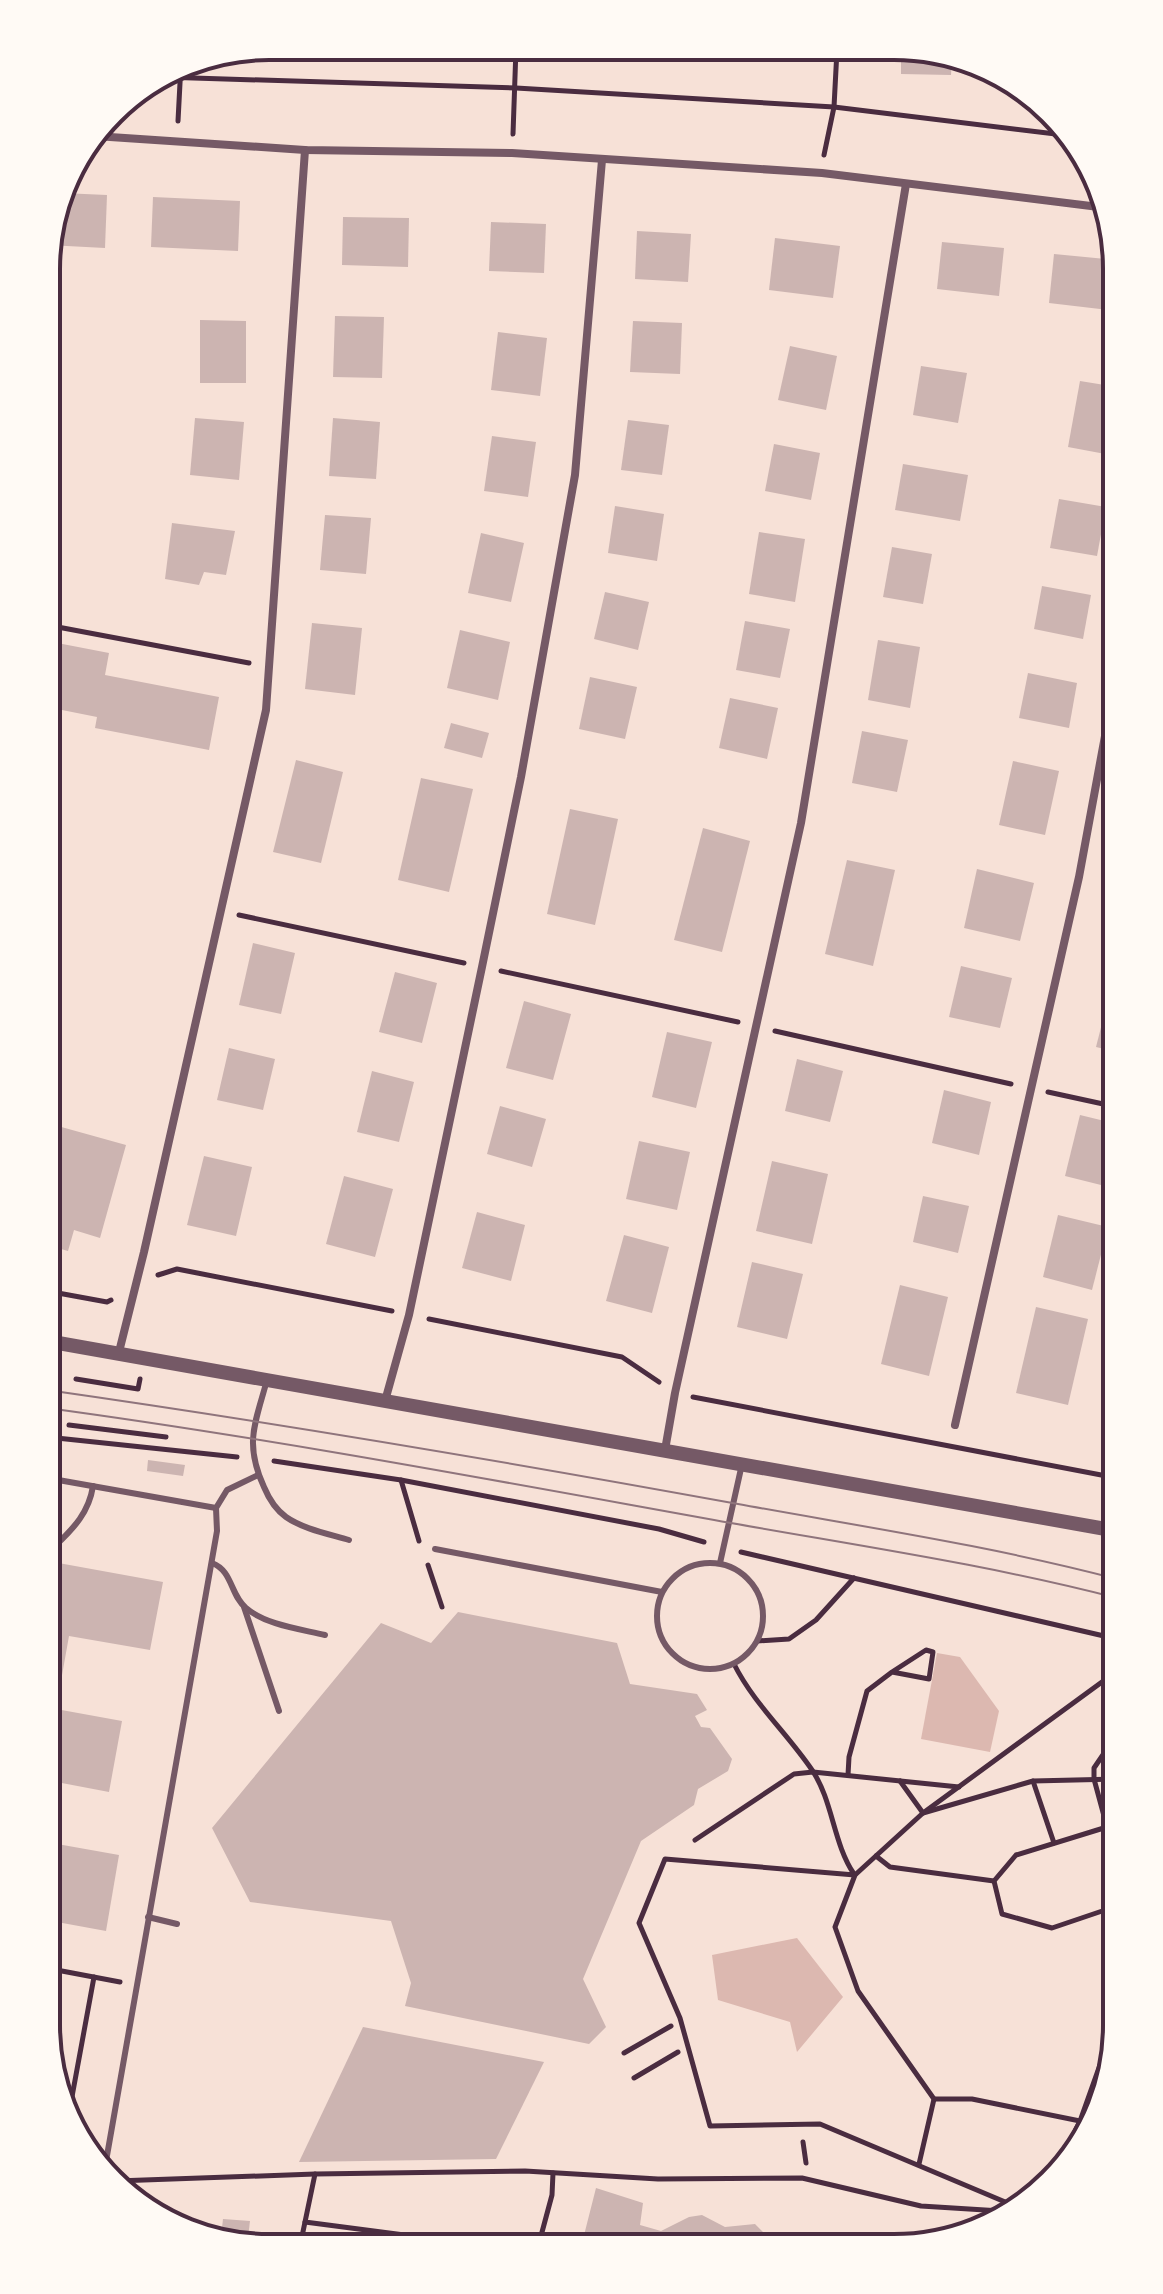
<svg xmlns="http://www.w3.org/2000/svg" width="1163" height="2294" font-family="Jost,sans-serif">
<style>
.water{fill:#dcb8b0}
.building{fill:#ccb4b1}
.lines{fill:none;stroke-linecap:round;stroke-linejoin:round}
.path{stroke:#4a2c40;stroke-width:5}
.service{stroke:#755966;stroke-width:6}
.minor{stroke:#755966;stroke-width:8}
.tertiary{stroke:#755966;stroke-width:14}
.tram{stroke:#8f747c;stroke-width:2}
.rim{fill:none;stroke:#4a2c40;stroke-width:4}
</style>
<rect width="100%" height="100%" fill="#f7e1d7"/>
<g class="water">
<path d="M937 1653 960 1657 999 1711 990 1752 921 1739Z"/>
<path d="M797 1938 843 1997 797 2052 790 2022 718 2000 712 1955Z"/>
</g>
<g class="building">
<path d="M732 49H782L781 56 731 53Z"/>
<path d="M901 50H937L952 57 951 75 901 74Z"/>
<path d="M62 193 107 195 105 248 48 245Z"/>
<path d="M153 197 240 201 238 251 151 247Z"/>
<path d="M343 217 409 218 408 267 342 265Z"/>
<path d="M491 222 546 224 544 273 489 271Z"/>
<path d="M637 231 691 234 688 282 635 279Z"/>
<path d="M775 238 840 246 833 298 769 290Z"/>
<path d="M942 242 1004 248 999 296 937 289Z"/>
<path d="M1054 254 1116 260 1117 311 1049 303Z"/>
<path d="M335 316 384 317 382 378 333 377Z"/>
<path d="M200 320 246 321V383H200Z"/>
<path d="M633 321 682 323 680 374 630 372Z"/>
<path d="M498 332 547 338 540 396 491 390Z"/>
<path d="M790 346 837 356 826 410 778 400Z"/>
<path d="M921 366 967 373 958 423 913 415Z"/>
<path d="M1080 381 1117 387 1116 456 1068 447Z"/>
<path d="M195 418 244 422 239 480 190 475Z"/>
<path d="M333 418 380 422 376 479 329 476Z"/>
<path d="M628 420 669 425 662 475 621 470Z"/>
<path d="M492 436 536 442 528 497 484 491Z"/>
<path d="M774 444 820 453 811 500 765 491Z"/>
<path d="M903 464 968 475 960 521 895 510Z"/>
<path d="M1059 499 1106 507 1097 556 1050 548Z"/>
<path d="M615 506 664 514 657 561 608 553Z"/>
<path d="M325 515 371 518 366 574 320 570Z"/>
<path d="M172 523 235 531 226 575 204 572 199 585 165 579Z"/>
<path d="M759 532 805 539 795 602 749 594Z"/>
<path d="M481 533 524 543 511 602 468 593Z"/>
<path d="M892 547 932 554 923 604 883 597Z"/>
<path d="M1042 586 1091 595 1083 639 1034 629Z"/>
<path d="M605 592 649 602 638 650 594 639Z"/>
<path d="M745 621 790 629 780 678 736 670Z"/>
<path d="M312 623 362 628 355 695 305 689Z"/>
<path d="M460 630 510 642 498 700 447 688Z"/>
<path d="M878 640 920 647 910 708 868 700Z"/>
<path d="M47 641 109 653 105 675 219 697 209 750 95 728 97 717 47 707Z"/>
<path d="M1028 673 1077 683 1069 728 1019 718Z"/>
<path d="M590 677 637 687 625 739 579 729Z"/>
<path d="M730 698 778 708 767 759 719 748Z"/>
<path d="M451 723 489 733 482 758 444 748Z"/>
<path d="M862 731 908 740 897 792 852 783Z"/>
<path d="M296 760 343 772 321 863 273 852Z"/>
<path d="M1013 761 1059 771 1045 835 999 825Z"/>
<path d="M421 778 473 789 449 892 398 880Z"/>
<path d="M570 809 618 819 595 925 547 914Z"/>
<path d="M703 828 750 841 722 952 674 940Z"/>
<path d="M847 860 895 870 873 966 825 954Z"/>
<path d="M977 869 1034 883 1020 941 964 928Z"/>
<path d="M253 943 295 953 281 1014 239 1005Z"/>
<path d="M961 966 1012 978 1000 1028 949 1017Z"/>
<path d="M395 972 437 983 422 1043 379 1032Z"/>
<path d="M1109 996 1117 998V1052L1096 1047Z"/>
<path d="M524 1001 571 1014 553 1080 506 1068Z"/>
<path d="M667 1032 712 1042 696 1108 652 1097Z"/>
<path d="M229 1048 275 1059 263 1110 217 1100Z"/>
<path d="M797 1059 843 1071 830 1122 785 1111Z"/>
<path d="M372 1071 414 1082 399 1142 357 1132Z"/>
<path d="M944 1090 991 1102 979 1155 932 1143Z"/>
<path d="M500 1106 546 1119 532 1167 487 1154Z"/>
<path d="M1080 1115 1117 1124V1172L1113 1188 1065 1176Z"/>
<path d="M47 1123 126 1145 100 1238 74 1230 68 1251 47 1245Z"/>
<path d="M639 1141 690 1152 677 1210 626 1199Z"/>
<path d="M204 1156 252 1167 236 1236 187 1225Z"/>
<path d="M772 1161 828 1174 812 1244 756 1231Z"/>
<path d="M344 1176 393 1189 375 1257 326 1244Z"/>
<path d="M923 1196 969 1206 958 1253 913 1242Z"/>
<path d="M477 1212 525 1225 511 1281 462 1268Z"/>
<path d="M1058 1215 1108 1227 1092 1290 1043 1277Z"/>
<path d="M624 1235 669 1247 652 1313 606 1301Z"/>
<path d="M752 1262 803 1274 787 1339 737 1327Z"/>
<path d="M900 1285 948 1297 929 1376 881 1364Z"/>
<path d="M1036 1307 1088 1319 1068 1405 1016 1393Z"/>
<path d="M148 1460 185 1465 183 1476 147 1471Z"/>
<path d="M47 1534 58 1536 53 1562 163 1582 150 1650 69 1636 56 1709 122 1721 109 1792 46 1780Z"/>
<path d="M458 1612 617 1643 630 1684 697 1694 707 1710 695 1716 701 1727 710 1728 732 1759 728 1771 698 1789 694 1805 641 1841 583 1979 606 2027 589 2044 405 2006 411 1983 391 1921 250 1902 212 1828 381 1623 431 1643Z"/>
<path d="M46 1842 119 1855 106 1931 46 1920Z"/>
<path d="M363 2027 544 2062 496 2159 299 2162Z"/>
<path d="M596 2188 643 2203 640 2225 661 2231 689 2217 702 2215 725 2227 755 2224 766 2235 765 2248 581 2247Z"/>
<path d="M223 2219 250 2221 248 2238 221 2237Z"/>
</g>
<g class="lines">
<g class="path">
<path d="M162 77 516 88 834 107 1064 135"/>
<path d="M178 121 181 64"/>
<path d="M513 134 516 48"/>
<path d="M824 155 834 107 837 50"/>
<path d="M47 625 249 663"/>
<path d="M239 915 464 963"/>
<path d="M501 971 738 1022"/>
<path d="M775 1031 1011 1084"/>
<path d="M1048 1092 1117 1107"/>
<path d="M158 1275 177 1269 392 1311"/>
<path d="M47 1291 107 1302 111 1300"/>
<path d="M429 1319 622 1357 659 1382"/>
<path d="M76 1379 138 1389 140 1379"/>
<path d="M693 1397 1117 1478"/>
<path d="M69 1425 166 1437"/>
<path d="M47 1437 237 1457"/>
<path d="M274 1461 401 1480 659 1529 704 1542"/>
<path d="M401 1480 419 1541"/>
<path d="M741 1552 1117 1639"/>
<path d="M428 1565 442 1607"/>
<path d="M757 1641 789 1639 816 1620 854 1578"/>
<path d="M734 1664C754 1704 787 1733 812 1770 833 1801 833 1843 854 1874"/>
<path d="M1113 1740 1094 1768V1779L1107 1827 1016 1855 994 1881 1002 1914 1052 1928 1117 1906"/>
<path d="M848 1775 849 1757 867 1691 892 1672 929 1679 933 1652 926 1650 892 1672"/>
<path d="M900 1781 923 1813 1033 1781 1117 1779"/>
<path d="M1033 1781 1054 1843"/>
<path d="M695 1840 794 1774 813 1772 959 1787"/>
<path d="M876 1856 890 1867 994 1881"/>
<path d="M855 1875 665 1859 639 1923 680 2018 710 2126 820 2124 1010 2204"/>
<path d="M46 1968 120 1982"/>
<path d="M624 2053 671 2026"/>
<path d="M634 2078 678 2052"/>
<path d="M934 2099H972L1080 2121"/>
<path d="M69 2113 94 1977"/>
<path d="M803 2142 806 2163"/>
<path d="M919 2164 934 2099 858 1991 835 1927 855 1875 923 1813 1117 1671"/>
<path d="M1055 2172 1080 2121 1116 2020"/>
<path d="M116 2181 315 2174"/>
<path d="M928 2242 976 2229"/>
<path d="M300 2246 305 2222"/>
<path d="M450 2247 412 2236 305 2222 315 2174 525 2171 658 2179 802 2178 921 2206 1001 2211"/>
<path d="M538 2247 552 2195 553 2173"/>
</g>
<g class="service">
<path d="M267 1380C255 1424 244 1443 264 1487 269 1499 275 1509 286 1517 303 1529 329 1534 349 1540"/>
<path d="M47 1478 216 1508 227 1490 258 1475"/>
<path d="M56 1545C74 1528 89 1512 93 1486"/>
<path d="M435 1549 662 1592"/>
<circle cx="710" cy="1616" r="53"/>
<path d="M212 1563C233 1571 230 1595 246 1608 266 1625 300 1629 325 1635"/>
<path d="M720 1563 742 1464"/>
<path d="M244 1607 279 1711"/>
<path d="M148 1917 177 1924"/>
<path d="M105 2167 217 1531 216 1508"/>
</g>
<g class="minor">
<path d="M95 136 305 150 512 153 822 173 1107 208"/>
<path d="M119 1352 144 1252 266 710 305 150"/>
<path d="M385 1401 409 1315 482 967 521 777 575 475 602 160"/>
<path d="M955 1425 1079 877 1117 671"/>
<path d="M665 1450 675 1393 801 823 906 184"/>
</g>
<path class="tertiary" d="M47 1341 1117 1531"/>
<g class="tram">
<path d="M47 1390C278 1423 508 1462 738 1504 864 1527 992 1546 1117 1579"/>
<path d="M47 1408C276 1439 503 1482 731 1523 860 1546 990 1565 1117 1598"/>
</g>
</g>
<path d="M0 0H1163V2294H0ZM269 60H894A209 209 0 0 1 1103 269V2025A209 209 0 0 1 894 2234H269A209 209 0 0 1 60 2025V269A209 209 0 0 1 269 60Z" fill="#fffaf5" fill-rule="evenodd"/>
<path class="rim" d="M269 60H894A209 209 0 0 1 1103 269V2025A209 209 0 0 1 894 2234H269A209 209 0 0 1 60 2025V269A209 209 0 0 1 269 60Z"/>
</svg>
